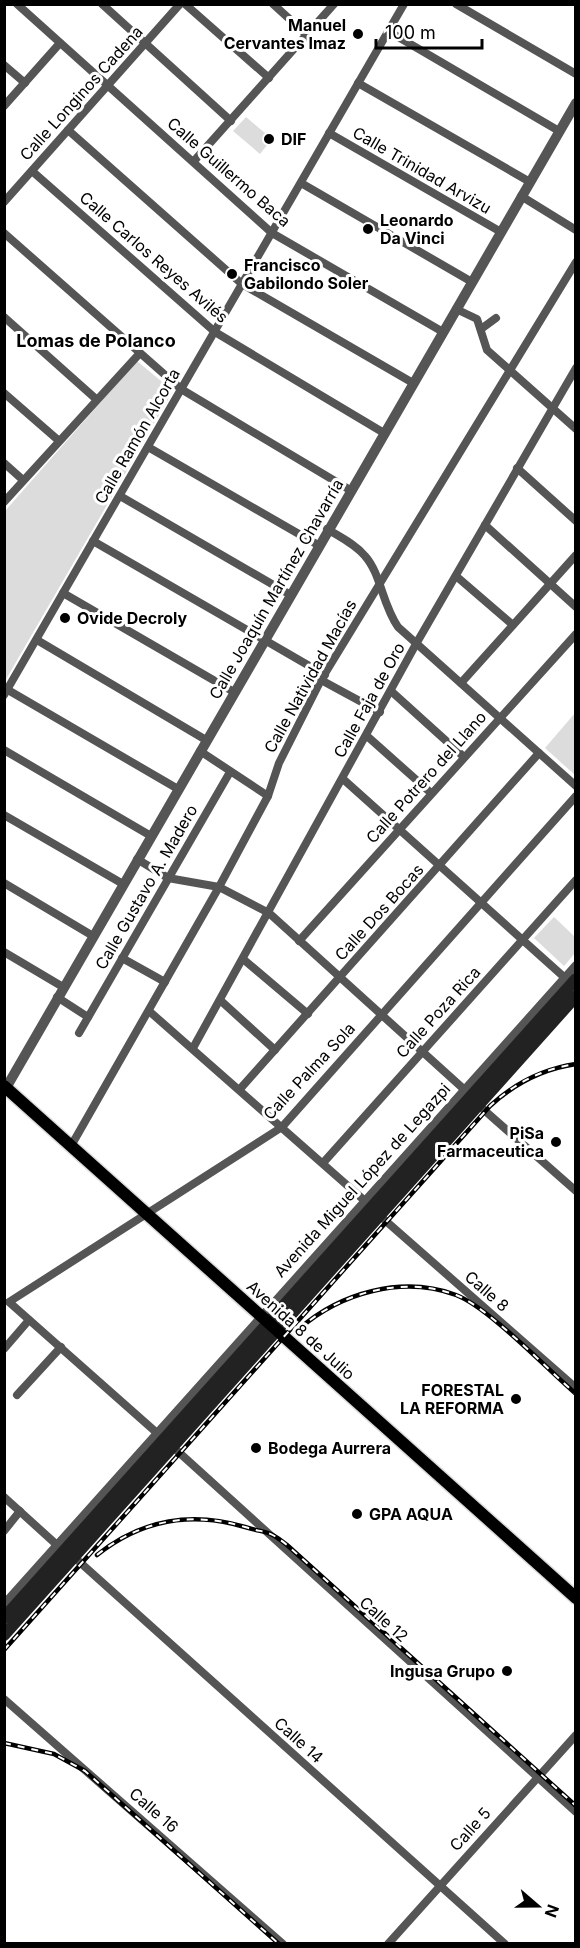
<svg xmlns="http://www.w3.org/2000/svg" width="580" height="1948" font-family="Inter,sans-serif">
<style>
.green{fill:#dcdcdc}
.lines{fill:none;stroke-linecap:round;stroke-linejoin:round}
.primary-casing{stroke:#dbdbdb;stroke-width:15}
.minor{stroke:#555;stroke-width:8}
.tertiary{stroke:#555;stroke-width:10}
.secondary{stroke:#222;stroke-width:12}
.primary{stroke:#000;stroke-width:12}
.rail-casing{stroke:#000;stroke-width:4.5}
.rail{stroke:#fff;stroke-width:2;stroke-dasharray:7;stroke-linecap:butt}
.poi-dot{fill:#000;stroke:#fff;stroke-width:2}
.labels{text-anchor:middle;stroke-width:6;stroke-linejoin:round;paint-order:stroke}
.poi-label{font-size:16px;font-weight:bold;fill:#000;stroke:#fff;text-anchor:start}
.street-label{font-size:16px;fill:#000;stroke:#fff}
.neighbourhood-label{font-size:18px;font-weight:bold;fill:#000;stroke:#fff}
</style>
<rect width="100%" height="100%" fill="#fff"/>
<g class="green">
<path d="M246 117 272 139 260 154 233 131Z"/>
<path d="M137 361 173 391 5 681V511Z"/>
<path d="M575 713V775L545 748Z"/>
<path d="M554 917 575 937V953L564 966 534 938Z"/>
</g>
<g class="lines">
<defs>
<path id="primary" d="M4 1086 576 1598"/>
</defs>
<use href="#primary" class="primary-casing"/>
<g class="minor">
<path d="M17 4 272 233 443 332"/>
<path d="M102 4 231 121"/>
<path d="M185 4 269 78"/>
<path d="M273 4 307 35"/>
<path d="M456 4 576 74"/>
<path d="M388 31 559 131"/>
<path d="M4 65 25 83"/>
<path d="M358 83 530 182"/>
<path d="M4 106 60 43"/>
<path d="M68 130 242 284 413 383"/>
<path d="M329 133 501 232"/>
<path d="M194 161 334 4"/>
<path d="M32 171 215 332 384 433"/>
<path d="M301 183 472 282"/>
<path d="M521 196 576 230"/>
<path d="M4 202 180 4"/>
<path d="M4 233 181 389 350 490"/>
<path d="M456 309 477 319 487 350 576 429"/>
<path d="M4 317 96 399"/>
<path d="M481 329 496 318"/>
<path d="M4 393 58 440"/>
<path d="M148 447 318 545"/>
<path d="M4 463 23 480"/>
<path d="M517 468 576 521"/>
<path d="M120 496 289 594"/>
<path d="M4 502 140 353"/>
<path d="M485 525 576 607"/>
<path d="M327 529C340 537 355 544 365 556 381 574 382 604 398 627L576 786"/>
<path d="M93 541 325 675"/>
<path d="M456 576 513 625"/>
<path d="M63 593 234 692"/>
<path d="M37 640 206 740"/>
<path d="M321 680 380 712"/>
<path d="M461 683 576 555"/>
<path d="M8 690 178 789"/>
<path d="M391 691 464 757"/>
<path d="M4 695 404 4"/>
<path d="M367 736 431 793"/>
<path d="M4 750 151 836"/>
<path d="M200 751 268 796"/>
<path d="M343 779 564 977"/>
<path d="M4 815 123 884"/>
<path d="M137 859 168 878 219 887 269 913 467 1092"/>
<path d="M4 883 93 936"/>
<path d="M299 941 576 634"/>
<path d="M4 952 63 987"/>
<path d="M122 958 165 982"/>
<path d="M243 959 308 1014"/>
<path d="M57 997 88 1017"/>
<path d="M220 1000 275 1050"/>
<path d="M149 1011 365 1201"/>
<path d="M79 1033 230 772"/>
<path d="M193 1048 416 644 576 368"/>
<path d="M240 1089 539 753"/>
<path d="M475 1102 576 1191"/>
<path d="M71 1146 219 887 268 796 279 763 321 680 576 262"/>
<path d="M323 1163 576 880"/>
<path d="M379 1215 576 1388"/>
<path d="M4 1349 29 1320"/>
<path d="M17 1395 61 1347"/>
<path d="M157 1433 9 1302 282 1127 576 796"/>
<path d="M173 1447 576 1812"/>
<path d="M4 1497 57 1545"/>
<path d="M4 1531 20 1511"/>
<path d="M74 1557 505 1944"/>
<path d="M4 1604 576 965"/>
<path d="M4 1699 283 1944"/>
<path d="M388 1944 576 1735"/>
</g>
<path class="tertiary" d="M6 1088 576 103"/>
<g class="secondary">
<path d="M4 1618 576 979"/>
<path d="M4 1635 576 996"/>
</g>
<use href="#primary" class="primary"/>
<defs>
<g id="rail">
<path d="M299 1329C340 1293 402 1275 456 1295 488 1307 547 1369 576 1394"/>
<path d="M97 1555C141 1520 191 1511 245 1527 268 1534 267 1529 287 1545L576 1806"/>
<path d="M4 1650 490 1106C515 1083 542 1069 576 1064"/>
<path d="M4 1743 54 1754 85 1771 279 1944"/>
</g>
</defs>
<use href="#rail" class="rail-casing"/>
<use href="#rail" class="rail"/>
</g>
<g class="poi-dot">
<circle cx="358" cy="34" r="6"/>
<circle cx="269" cy="139" r="6"/>
<circle cx="368" cy="229" r="6"/>
<circle cx="232" cy="274" r="6"/>
<circle cx="65" cy="618" r="6"/>
<circle cx="556" cy="1142" r="6"/>
<circle cx="516" cy="1399" r="6"/>
<circle cx="256" cy="1448" r="6"/>
<circle cx="357" cy="1514" r="6"/>
<circle cx="507" cy="1671" r="6"/>
</g>
<g class="labels">
<g class="poi-label">
<text x="346" y="31" text-anchor="end">Manuel<tspan x="346" dy="18">Cervantes Imaz</tspan></text>
<text x="281" y="145">DIF</text>
<text x="380" y="226">Leonardo<tspan x="380" dy="18">Da Vinci</tspan></text>
<text x="244" y="271">Francisco<tspan x="244" dy="18">Gabilondo Soler</tspan></text>
<text x="77" y="624">Ovide Decroly</text>
<text x="544" y="1139" text-anchor="end">PiSa<tspan x="544" dy="18">Farmaceutica</tspan></text>
<text x="504" y="1396" text-anchor="end">FORESTAL<tspan x="504" dy="18">LA REFORMA</tspan></text>
<text x="268" y="1454">Bodega Aurrera</text>
<text x="369" y="1520">GPA AQUA</text>
<text x="495" y="1677" text-anchor="end">Ingusa Grupo</text>
</g>
<g class="street-label">
<text transform="translate(81 93) rotate(-48)" y="6">Calle Longinos Cadena</text>
<text transform="translate(422 170) rotate(30)" y="6">Calle Trinidad Arvizu</text>
<text transform="translate(229 172) rotate(41)" y="6">Calle Guillermo Baca</text>
<text transform="translate(154 257) rotate(41)" y="6">Calle Carlos Reyes Avilés</text>
<text transform="translate(137 436) rotate(-60)" y="6">Calle Ramón Alcorta</text>
<text transform="translate(276 589) rotate(-60)" y="6">Calle Joaquín Martínez Chavarría</text>
<text transform="translate(310 676) rotate(-61)" y="6">Calle Natividad Macías</text>
<text transform="translate(369 700) rotate(-61)" y="6">Calle Faja de Oro</text>
<text transform="translate(426 777) rotate(-48)" y="6">Calle Potrero del Llano</text>
<text transform="translate(146 887) rotate(-60)" y="6">Calle Gustavo A. Madero</text>
<text transform="translate(379 912) rotate(-48)" y="6">Calle Dos Bocas</text>
<text transform="translate(438 1012) rotate(-48)" y="6">Calle Poza Rica</text>
<text transform="translate(309 1071) rotate(-47)" y="6">Calle Palma Sola</text>
<text transform="translate(362 1180) rotate(-48)" y="6">Avenida Miguel López de Legazpi</text>
<text transform="translate(487 1291) rotate(41)" y="6">Calle 8</text>
<text transform="translate(301 1330) rotate(42)" y="6">Avenida 8 de Julio</text>
<text transform="translate(384 1619) rotate(42)" y="6">Calle 12</text>
<text transform="translate(299 1740) rotate(42)" y="6">Calle 14</text>
<text transform="translate(154 1810) rotate(41)" y="6">Calle 16</text>
<text transform="translate(470 1829) rotate(-48)" y="6">Calle 5</text>
</g>
<g class="neighbourhood-label">
<text x="96" y="347">Lomas de Polanco</text>
</g>
</g>
<rect width="580" height="1948" fill="none" stroke="#000000" stroke-width="12"/>
<g transform="translate(538 1906) rotate(110)" stroke="#ffffff" stroke-width="4.5" paint-order="stroke">
<path d="M0-4.5L10 22L0 15L-10 22Z" fill="#000000"/>
<text y="-9" font-size="16" font-weight="bold" text-anchor="middle" fill="#000000">N</text>
</g>
<path d="M376 39v9h106v-9" fill="none" stroke="#000000" stroke-width="3"/>
<text x="385" y="39" font-size="18" fill="#000000" stroke="#ffffff" stroke-width="4.5" paint-order="stroke">100 m</text>
</svg>
